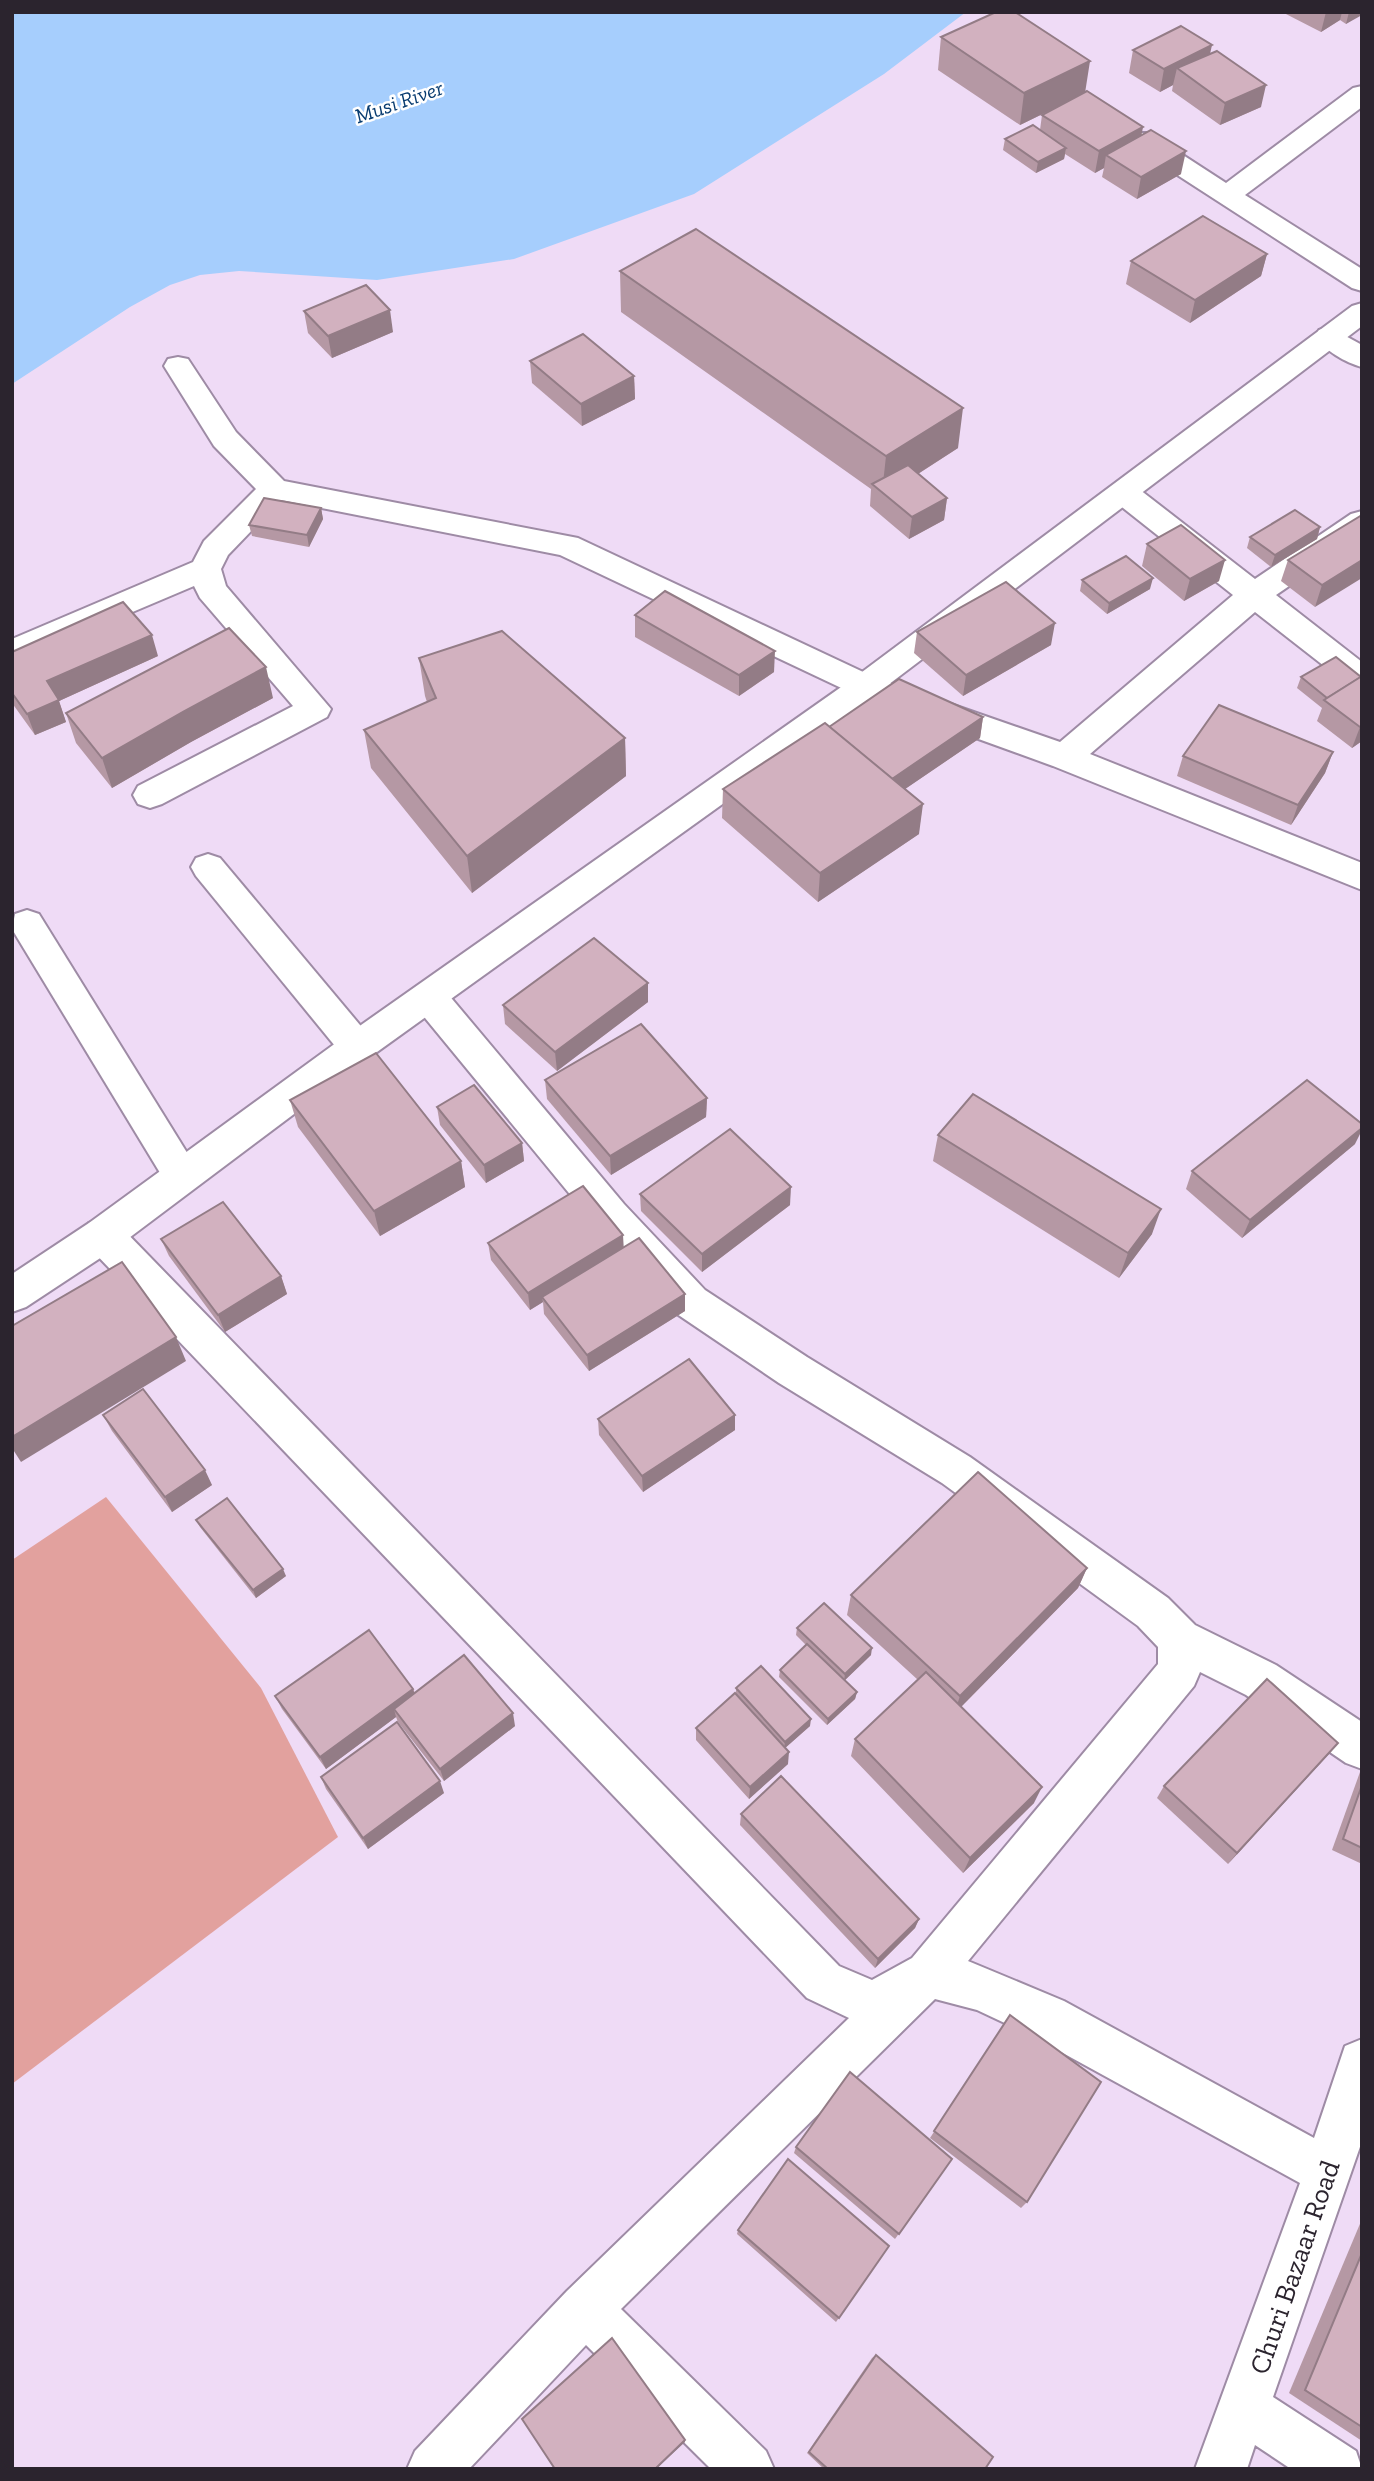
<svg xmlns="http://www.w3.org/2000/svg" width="1374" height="2481" font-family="'Zilla Slab',serif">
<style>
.green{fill:#e2a19e}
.water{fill:#a6cefd}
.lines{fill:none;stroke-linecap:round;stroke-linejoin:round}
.minor-casing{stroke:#9e8ba5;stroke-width:4}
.major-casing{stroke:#9e8ba5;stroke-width:4}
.minor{fill:#fff;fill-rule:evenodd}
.major{fill:#fff;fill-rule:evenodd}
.wall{fill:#b598a4}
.shaded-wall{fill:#937c86}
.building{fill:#d2b1bf;stroke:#937c86;stroke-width:2}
.labels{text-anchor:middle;stroke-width:5;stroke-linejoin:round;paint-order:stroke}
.far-water-label{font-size:21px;font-style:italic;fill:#083c70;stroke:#fff}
.near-street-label{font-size:28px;fill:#2b242e;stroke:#fff}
</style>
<rect width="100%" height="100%" fill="#efdbf6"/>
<path class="green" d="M106 1497 261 1688 338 1837 12 2084V1560Z"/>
<path class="water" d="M12 12H966L884 74 694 194 514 259 377 280 239 271 200 275 170 285 130 307 12 384Z"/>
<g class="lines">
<defs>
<g id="minor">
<path d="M1362 86V107L1245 195 1362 269V291L1352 288 1131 145 1127 139 1131 133H1149L1226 183 1353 88Z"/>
<path d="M1329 327 1362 345V367C1346 363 1324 350 1315 336L1319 330Z"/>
<path d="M178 357 188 359 236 432 284 481 578 538 876 678 1060 742 1233 595 1113 500 1109 493 1113 486 1124 483 1135 486 1255 579 1351 514 1362 511V536L1276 595 1362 662V691L1351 687 1255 612 1090 754 1362 863V890L1053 766 854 694 560 555 281 500 228 555 221 569 226 586 331 709 327 717 162 804 150 808 138 804 133 795 138 786 293 706 200 598 194 586 12 663V639L193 562 204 541 256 489 214 446 164 366 168 359Z"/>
<path d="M208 854 220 858 370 1037 375 1047 370 1057 357 1062 344 1057 196 876 191 867 196 858Z"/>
<path d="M27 910 39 914 194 1164 200 1175 194 1186 181 1191 168 1186 12 929 15 914Z"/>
<path d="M429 983 442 987 624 1204 705 1290 807 1357 970 1457 1168 1598 1195 1625 1276 1665 1362 1722V1769L1346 1763 1246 1695 1200 1672 1194 1686 968 1961 1064 2001 1314 2138 1345 2046 1362 2039V2141L1273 2397 1356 2451 1362 2469H1291L1255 2445 1247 2469H1195L1300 2183 1030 2035 977 2010 935 1999 621 2309 766 2451 774 2469H711L586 2345 469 2469H407L415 2451 567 2291 849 2018 807 1998 89 1247 84 1235 89 1223 103 1219 117 1223 839 1966 872 1980 912 1958 1158 1664V1647L1138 1626 942 1483 779 1383 677 1314 596 1226 416 1007 411 997 416 987Z"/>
</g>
<path id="major" d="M1362 303V326L876 694 370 1057 117 1247 26 1307 12 1312V1274L89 1223 344 1037 854 678 1352 306Z"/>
</defs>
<use href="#minor" class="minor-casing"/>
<use href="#major" class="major-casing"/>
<use href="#minor" class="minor"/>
<use href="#major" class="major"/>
</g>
<g class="wall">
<path d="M1282 12H1362L1346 24 1340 20 1321 32Z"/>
<path d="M941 37 1085 92 1142 135 1181 174 1137 199 1102 177 1104 168 1095 173 1065 154 1064 159 1036 173 1003 150 1005 139 1040 130 1042 115 1053 109 1020 125 938 70Z"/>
<path d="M1133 50 1210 54 1261 107 1220 125 1172 91 1173 85 1160 92 1129 73Z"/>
<path d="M1267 254 1261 276 1190 323 1126 284 1131 261Z"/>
<path d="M620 271 958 448 918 474 947 498 944 520 909 539 870 506 871 489 621 312Z"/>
<path d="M304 311 393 332 332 358 308 333Z"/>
<path d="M530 361 634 376 635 399 582 426 532 383Z"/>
<path d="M321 508 323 519 309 547 252 536 249 525Z"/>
<path d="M1362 515 1315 607 1281 581 1288 560Z"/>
<path d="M1320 527 1317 539 1271 567 1247 548 1250 537Z"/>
<path d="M1147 544 1219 581 1184 601 1142 566Z"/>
<path d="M1082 580 1150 589 1107 614 1080 591Z"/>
<path d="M635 615 774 672 739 696 635 637Z"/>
<path d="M917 632 1051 645 963 696 914 653Z"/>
<path d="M12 652 158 656 59 701 66 722 35 735 12 703Z"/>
<path d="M419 658 625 738 626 776 472 893 371 768 364 730 427 702 425 696Z"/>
<path d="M1301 677H1361L1362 741 1352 748 1317 721 1322 708 1297 688Z"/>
<path d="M273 698 191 742 112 788 76 743 66 713Z"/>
<path d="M983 717 980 738 905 789 919 834 818 902 722 818 723 789 829 727Z"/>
<path d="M1333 752 1325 773 1291 825 1177 776 1183 756Z"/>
<path d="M648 1002 557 1071 505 1024 503 1005Z"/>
<path d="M545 1080 707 1098 706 1117 611 1175 547 1099Z"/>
<path d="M290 1100 461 1161 465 1187 380 1236 298 1127Z"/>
<path d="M437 1107 522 1143 524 1161 486 1183 440 1125Z"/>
<path d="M938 1135 1152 1234 1119 1278 933 1161Z"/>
<path d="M1355 1144 1242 1238 1186 1189 1192 1171Z"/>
<path d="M640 1194 790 1205 702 1272 641 1211Z"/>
<path d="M161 1239 281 1276 287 1294 225 1332 169 1256Z"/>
<path d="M488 1243 623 1247 685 1294V1311L589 1371 544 1314 543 1302 530 1310 491 1260Z"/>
<path d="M103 1415 212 1485 172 1512 112 1431Z"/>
<path d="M598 1419 735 1430 643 1492 599 1435Z"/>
<path d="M196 1520 286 1576 256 1598 200 1527Z"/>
<path d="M1087 1568 1078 1588 961 1707 1034 1803 963 1873 851 1756 855 1739 918 1680 847 1615 851 1595Z"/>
<path d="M797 1628 871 1655 845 1680 857 1692 855 1699 827 1725 779 1677 780 1670 806 1645 796 1635Z"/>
<path d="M736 1688 810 1726 785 1748 788 1764 749 1799 696 1740V1728L736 1694Z"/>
<path d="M413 1689 415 1693 515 1726 444 1781 398 1722 396 1717 326 1769 282 1709 275 1696Z"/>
<path d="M1338 1743 1228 1864 1157 1798 1164 1786Z"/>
<path d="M1362 1770V1864L1332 1850 1360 1772Z"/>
<path d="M321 1777 444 1793 368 1849 326 1789Z"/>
<path d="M741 1814 919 1919 915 1928 875 1968 740 1825Z"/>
<path d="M1010 2015 1027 2202 1021 2208 930 2138Z"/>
<path d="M796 2147 952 2159 895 2239 794 2153Z"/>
<path d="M1362 2219V2441L1289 2393Z"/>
<path d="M738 2230 889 2246 836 2322 737 2234Z"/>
<path d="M876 2355 985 2469H824L807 2453 872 2358Z"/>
</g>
<g class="shaded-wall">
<path d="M1326 12H1342L1340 20 1321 32Z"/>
<path d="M1349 12H1362V15L1346 24Z"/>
<path d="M1212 45 1207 68H1177L1173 85 1160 92 1164 69Z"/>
<path d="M1090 61 1085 93 1020 125 1024 93Z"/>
<path d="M1266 85 1261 107 1220 125 1225 103Z"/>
<path d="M1143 127 1139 149 1106 155 1104 168 1095 173 1099 151Z"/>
<path d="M1066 148 1064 159 1036 173 1038 162Z"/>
<path d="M1186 151 1181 174 1137 199 1141 177Z"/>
<path d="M1267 254 1261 276 1190 323 1195 300Z"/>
<path d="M390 310 393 332 332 358 328 336Z"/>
<path d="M634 376 635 399 582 426 581 404Z"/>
<path d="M963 408 958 448 885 495 882 493 886 456Z"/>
<path d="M947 498 944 520 909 539 912 517Z"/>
<path d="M321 508 323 519 309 547 307 535Z"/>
<path d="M1320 527 1317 539 1271 567 1275 555Z"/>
<path d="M1225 560 1219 581 1184 601 1190 579Z"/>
<path d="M1362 560V578L1315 607 1322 585Z"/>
<path d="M1153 578 1150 589 1107 614 1109 603Z"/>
<path d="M1055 623 1051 645 963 696 966 675Z"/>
<path d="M152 635 158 656 59 701 66 722 35 735 27 714 47 681Z"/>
<path d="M775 651 774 672 739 696V675Z"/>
<path d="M266 667 273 698 191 742 112 788 102 758 183 712Z"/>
<path d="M983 717 980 738 886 802 888 781Z"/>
<path d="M1362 725V741L1352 748 1360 727Z"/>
<path d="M625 738 626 776 472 893 467 856Z"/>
<path d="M1333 752 1325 773 1291 825 1298 805Z"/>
<path d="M923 804 919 834 818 902 820 873Z"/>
<path d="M648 983V1002L557 1071 555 1052Z"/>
<path d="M707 1098 706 1117 611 1175 610 1156Z"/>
<path d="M1362 1128V1130L1355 1144 1242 1238 1250 1220Z"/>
<path d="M522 1143 524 1161 486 1183 484 1165Z"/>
<path d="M461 1161 465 1187 380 1236 374 1211Z"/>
<path d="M791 1187 790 1205 702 1272V1254Z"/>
<path d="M1161 1209 1152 1234 1119 1278 1128 1253Z"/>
<path d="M623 1235 624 1252 542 1297 543 1302 530 1310 528 1293Z"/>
<path d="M281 1276 287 1294 225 1332 218 1315Z"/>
<path d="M685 1294V1311L589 1371 587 1355Z"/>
<path d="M176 1337 186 1361 21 1462 12 1448V1437Z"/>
<path d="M735 1415V1430L643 1492 642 1476Z"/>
<path d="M205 1470 212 1485 172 1512 165 1497Z"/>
<path d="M1087 1568 1078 1588 954 1714 960 1696Z"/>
<path d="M283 1569 286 1576 256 1598 253 1590Z"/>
<path d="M872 1648 871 1655 844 1681 845 1674Z"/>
<path d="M413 1689 417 1702 394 1709 396 1717 326 1769 320 1757Z"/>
<path d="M857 1692 855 1699 827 1725 828 1719Z"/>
<path d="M513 1713 515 1726 444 1781 440 1769Z"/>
<path d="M811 1719 810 1726 784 1749 785 1742Z"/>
<path d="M1338 1743 1328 1755 1228 1864 1237 1853Z"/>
<path d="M789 1752 788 1764 749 1799 750 1787Z"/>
<path d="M440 1781 444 1793 368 1849 363 1838Z"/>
<path d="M1042 1787 1034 1803 963 1873 970 1858Z"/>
<path d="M919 1919 915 1928 875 1968 878 1959Z"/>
<path d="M685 2440V2442L656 2469H655Z"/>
</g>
<g class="building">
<path d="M996 12H1015L1090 61 1024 93 941 37Z"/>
<path d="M1181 26 1212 45 1164 69 1133 50Z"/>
<path d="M1217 51 1266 85 1225 103 1177 68Z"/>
<path d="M1087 91 1143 127 1099 151 1042 115Z"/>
<path d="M1033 125 1066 148 1038 162 1005 139Z"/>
<path d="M1151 130 1186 151 1141 177 1106 155Z"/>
<path d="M1203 216 1267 254 1195 300 1131 261Z"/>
<path d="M696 229 963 408 886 456 620 271Z"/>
<path d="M366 285 390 310 328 336 304 311Z"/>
<path d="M583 334 634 376 581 404 530 361Z"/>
<path d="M908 465 947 498 912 517 872 484Z"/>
<path d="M264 498 321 508 307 535 249 525Z"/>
<path d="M1295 510 1320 527 1275 555 1250 537Z"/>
<path d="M1362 515V560L1322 585 1288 560Z"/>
<path d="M1181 525 1225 560 1190 579 1147 544Z"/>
<path d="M1126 556 1153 578 1109 603 1082 580Z"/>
<path d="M1006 582 1055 623 966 675 917 632Z"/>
<path d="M665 591 775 651 739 675 635 615Z"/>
<path d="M123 602 152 635 47 681 59 700 27 714 12 693V652Z"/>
<path d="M229 628 266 667 183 712 102 758 66 713Z"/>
<path d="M502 631 625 738 467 856 364 730 436 698 419 658Z"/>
<path d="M1336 657 1361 677 1327 698 1301 677Z"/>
<path d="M1362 676V725L1360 727 1324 700Z"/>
<path d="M899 679 983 717 892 779 829 727Z"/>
<path d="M1219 705 1333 752 1298 805 1183 756Z"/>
<path d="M825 723 923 804 820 873 723 789Z"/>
<path d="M594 938 648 983 555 1052 503 1005Z"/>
<path d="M641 1024 707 1098 610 1156 545 1080Z"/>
<path d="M376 1053 461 1161 374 1211 290 1100Z"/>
<path d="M1307 1080 1362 1124V1128L1250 1220 1192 1171Z"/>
<path d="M474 1085 522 1143 484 1165 437 1107Z"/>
<path d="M973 1094 1161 1209 1128 1253 938 1135Z"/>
<path d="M730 1129 791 1187 702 1254 640 1194Z"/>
<path d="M583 1186 623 1235 528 1293 488 1243Z"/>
<path d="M223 1202 281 1276 218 1315 161 1239Z"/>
<path d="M639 1238 685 1294 587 1355 542 1297Z"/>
<path d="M122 1262 176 1337 12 1437V1326Z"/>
<path d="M689 1359 735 1415 642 1476 598 1419Z"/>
<path d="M143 1389 205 1470 165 1497 103 1415Z"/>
<path d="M978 1472 1087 1568 960 1696 851 1595Z"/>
<path d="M227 1498 283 1569 253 1590 196 1520Z"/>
<path d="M824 1603 872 1648 845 1674 797 1628Z"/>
<path d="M369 1630 413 1689 320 1757 275 1696Z"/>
<path d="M807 1644 857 1692 828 1719 780 1670Z"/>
<path d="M464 1655 513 1713 440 1769 394 1709Z"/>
<path d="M761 1666 811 1719 785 1742 736 1688Z"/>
<path d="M926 1672 1042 1787 970 1858 855 1739Z"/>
<path d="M1267 1679 1338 1743 1237 1853 1164 1786Z"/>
<path d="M735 1693 789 1752 750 1787 696 1728Z"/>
<path d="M397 1722 440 1781 363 1838 321 1777Z"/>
<path d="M781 1776 919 1919 878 1959 741 1814Z"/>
<path d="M1362 1785V1848L1343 1839Z"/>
<path d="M1010 2015 1101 2082 1027 2202 934 2131Z"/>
<path d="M850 2072 952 2159 899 2234 796 2147Z"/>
<path d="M788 2159 889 2246 839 2318 738 2230Z"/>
<path d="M1362 2253V2427L1305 2390Z"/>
<path d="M612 2338 685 2440 655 2469H555L522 2419Z"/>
<path d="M876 2355 993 2457 985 2469H828L809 2452Z"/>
</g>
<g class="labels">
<g class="far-water-label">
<text transform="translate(399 102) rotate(-19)" y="7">Musi River</text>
</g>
<g class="near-street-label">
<text transform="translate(1294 2267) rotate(-71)" y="10">Churi Bazaar Road</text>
</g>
</g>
<rect width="1374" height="2481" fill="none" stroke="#2b242e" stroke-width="28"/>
</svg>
